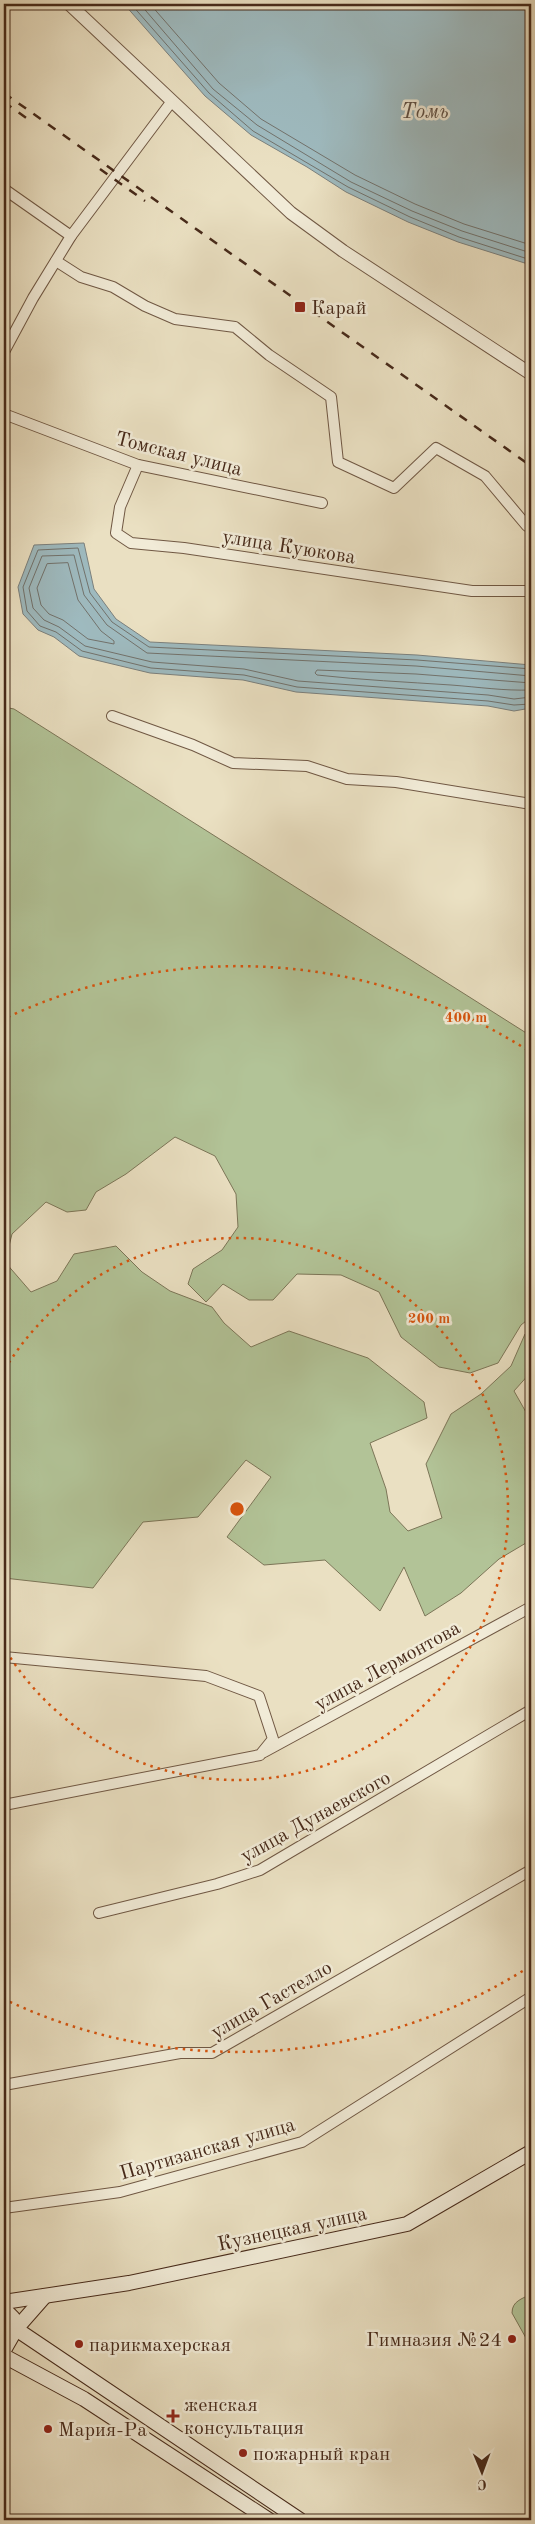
<svg xmlns="http://www.w3.org/2000/svg" width="535" height="2524" font-family="'Old Standard TT',serif">
<style>
.green{fill:#b2c397;stroke:#7c7658}
.water{fill:#9ebabf;stroke:#7b807d}
.lines{fill:none;stroke-linecap:round;stroke-linejoin:round}
.shore{stroke:#72726c;stroke-width:1}
.minor-casing{stroke:#705844;stroke-width:12}
.tertiary-casing{stroke:#705844;stroke-width:14}
.secondary-casing{stroke:#472a1a;stroke-width:16}
.minor{stroke:#f1ebd7;stroke-width:10}
.tertiary{stroke:#f1ebd7;stroke-width:12}
.secondary{stroke:#f1ebd7;stroke-width:14}
.rail{stroke:#472a1a;stroke-width:2.5;stroke-dasharray:9 9;stroke-linecap:butt}
.ring{fill:none;stroke:#d8540d;stroke-width:2.5;stroke-dasharray:2.5 5}
.poi-dot{fill:#8f2418;stroke:#f1ebd7;stroke-width:2}
.labels{text-anchor:middle;stroke-width:5;stroke-linejoin:round;paint-order:stroke}
.poi-label{font-size:20px;fill:#472a1a;stroke:#f1ebd7;text-anchor:start}
.street-label{font-size:20px;fill:#472a1a;stroke:#f1ebd7}
.water-label{font-size:21px;font-style:italic;fill:#5d4e43;stroke:#f1ebd7}
.centre{fill:#d8540d;stroke:#f1ebd7;stroke-width:2.5}
.ring-label{font-size:15px;text-anchor:middle;font-weight:bold;fill:#d8540d;stroke:#f1ebd7;stroke-width:5;stroke-linejoin:round;paint-order:stroke}
</style>
<rect width="100%" height="100%" fill="#eae0c2"/>
<filter id="stains"><feTurbulence type="fractalNoise" baseFrequency=".004" numOctaves="4"/><feColorMatrix values="0 0 0 0 .2 0 0 0 0 .09 0 0 0 0 .02 0 0 0 .5 -.17"/></filter>
<radialGradient id="worn" r=".72"><stop offset=".6" stop-color="#630" stop-opacity="0"/><stop offset="1" stop-color="#630" stop-opacity=".3"/></radialGradient>
<g class="green">
<path d="M4 707 14 709 531 1036V1317L521 1325 498 1363 470 1373 439 1367 401 1337 379 1292 341 1275 297 1274 273 1300H249L223 1284 206 1302 188 1284 193 1269 222 1250 238 1227 236 1194 215 1156 175 1137 126 1174 96 1192 86 1210 67 1212 46 1202 12 1234 5 1262 31 1292 57 1281 74 1254 116 1246 142 1272 170 1291 212 1307 224 1323 251 1347 289 1331 368 1358 424 1402 427 1418 370 1443 386 1489 390 1512 408 1531 442 1518 426 1464 451 1414 481 1394 511 1366 525 1334 531 1329V1372L514 1391 531 1421V1540L499 1559 461 1593 425 1616 404 1567 380 1611 325 1560 264 1565 227 1537 271 1477 246 1460 198 1517 143 1522 93 1588 4 1578Z"/>
<path d="M531 2294V2347L512 2313C512 2301 522 2299 531 2294Z"/>
</g>
<g class="water">
<path d="M124 4H531V265L458 242 408 222 346 192 307 167 251 135 205 96Z"/>
<path d="M84 543 94 589 116 619 150 642 417 655 531 665V708L514 711 488 706 296 692 243 680 150 673 79 656 54 637 38 630 23 614 18 587 34 545Z"/>
</g>
<g class="lines">
<g class="shore">
<path d="M131 4 209 93 253 131 348 187 410 217 459 237 531 260"/>
<path d="M140 4 213 89 257 125 351 182 412 211 462 231 531 253"/>
<path d="M150 4 219 83 261 119 355 175 415 204 464 224 531 245"/>
<path d="M68 563 78 600 101 631 114 641V644L88 639 63 620 49 614 41 605 37 588 47 564Z"/>
<path d="M531 669 417 660 149 647 112 622 90 593 78 548 38 550 23 587 27 611 40 626 56 632 82 651 151 668 244 675 297 687 488 701 514 705 531 704"/>
<path d="M531 676 416 666 147 653 107 625 84 595 74 555 42 556 29 588 33 608 44 620 59 627 85 646 152 662 244 669 298 681 488 695 514 699 531 697"/>
<path d="M531 683 416 674 317 670 315 673 317 675C361 680 406 682 451 685 478 687 504 691 531 690"/>
</g>
<defs>
<g id="minor">
<path d="M4 189 71 236 172 101"/>
<path d="M56 261 81 277 113 287 145 306 175 319 235 327 269 355 331 397 338 462 394 488 436 448 485 476 527 526"/>
<path d="M4 352 33 298 71 236"/>
<path d="M4 414 138 465 322 503"/>
<path d="M138 465 120 507 116 533 131 543 184 548 472 591H531"/>
<path d="M112 716 193 745 233 763 307 766 347 779 396 782 531 804"/>
<path d="M4 1657 206 1676 259 1696 273 1739 260 1755 4 1805"/>
<path d="M264 1752 531 1607"/>
<path d="M99 1913 217 1884 260 1870 531 1710"/>
<path d="M4 2085 180 2053H212L531 1870"/>
<path d="M4 2208 120 2192 302 2142 531 1997"/>
</g>
<path id="tertiary" d="M69 4 291 213 343 251 531 374"/>
<g id="secondary">
<path d="M45 2296 16 2329 300 2520"/>
<path d="M4 2302 129 2283 407 2224 531 2152"/>
<path d="M4 2309 13 2318 16 2329 4 2350"/>
<path d="M4 2356 84 2399 269 2520"/>
</g>
</defs>
<use href="#minor" class="minor-casing"/>
<use href="#tertiary" class="tertiary-casing"/>
<use href="#secondary" class="secondary-casing"/>
<use href="#minor" class="minor"/>
<use href="#tertiary" class="tertiary"/>
<use href="#secondary" class="secondary"/>
<g class="rail">
<path d="M4 93 531 466"/>
<path d="M4 102 32 122"/>
<path d="M100 169 145 201"/>
</g>
</g>
<g class="ring">
<path d="M5 1369A271 271 0 1 1 5 1649"/>
<path d="M529 1967A543 543 0 0 1 8 2001M8 1017A543 543 0 0 1 529 1051"/>
</g>
<g class="poi-dot">
<rect x="294" y="301" width="12" height="12" rx="2.5"/>
<circle cx="512" cy="2339" r="5"/>
<circle cx="79" cy="2344" r="5"/>
<path d="M170.5 2408.5h5v5h5v5h-5v5h-5v-5h-5v-5h5z"/>
<circle cx="48" cy="2429" r="5"/>
<circle cx="243" cy="2453" r="5"/>
</g>
<g class="labels">
<g class="poi-label">
<text x="311" y="314">Карай</text>
<text x="502" y="2346" text-anchor="end">Гимназия №24</text>
<text x="89" y="2351">парикмахерская</text>
<text x="184" y="2411">женская<tspan x="184" dy="23">консультация</tspan></text>
<text x="58" y="2436">Мария-Ра</text>
<text x="253" y="2460">пожарный кран</text>
</g>
<g class="street-label">
<text transform="translate(179 453) rotate(14)" y="7">Томская улица</text>
<text transform="translate(289 546) rotate(9)" y="7">улица Куюкова</text>
<text transform="translate(387 1665) rotate(-29)" y="7">улица Лермонтова</text>
<text transform="translate(315 1816) rotate(-29)" y="7">улица Дунаевского</text>
<text transform="translate(271 1999) rotate(-30)" y="7">улица Гастелло</text>
<text transform="translate(207 2148) rotate(-16)" y="7">Партизанская улица</text>
<text transform="translate(292 2228) rotate(-12)" y="7">Кузнецкая улица</text>
</g>
<g class="water-label">
<text x="425" y="118">Томь</text>
</g>
</g>
<circle cx="237" cy="1509" r="8" class="centre"/>
<g class="ring-label">
<text x="466" y="1022">400 m</text>
<text x="429" y="1323">200 m</text>
</g>
<rect width="535" height="2524" fill="none" stroke="#eae0c2" stroke-width="20"/>
<rect x="5" y="5" width="525" height="2514" fill="none" stroke="#472a1a" stroke-width="2.5"/>
<rect x="10" y="10" width="515" height="2504" fill="none" stroke="#472a1a"/>
<g transform="translate(482 2472) rotate(179)" stroke="#f1ebd7" stroke-width="4" paint-order="stroke">
<path d="M0-4L9 19L0 12L-9 19Z" fill="#472a1a"/>
<text y="-8" font-size="14" font-weight="bold" text-anchor="middle" fill="#472a1a">С</text>
</g>
<rect width="100%" height="100%" filter="url(#stains)"/>
<rect width="100%" height="100%" fill="url(#worn)"/>
</svg>
